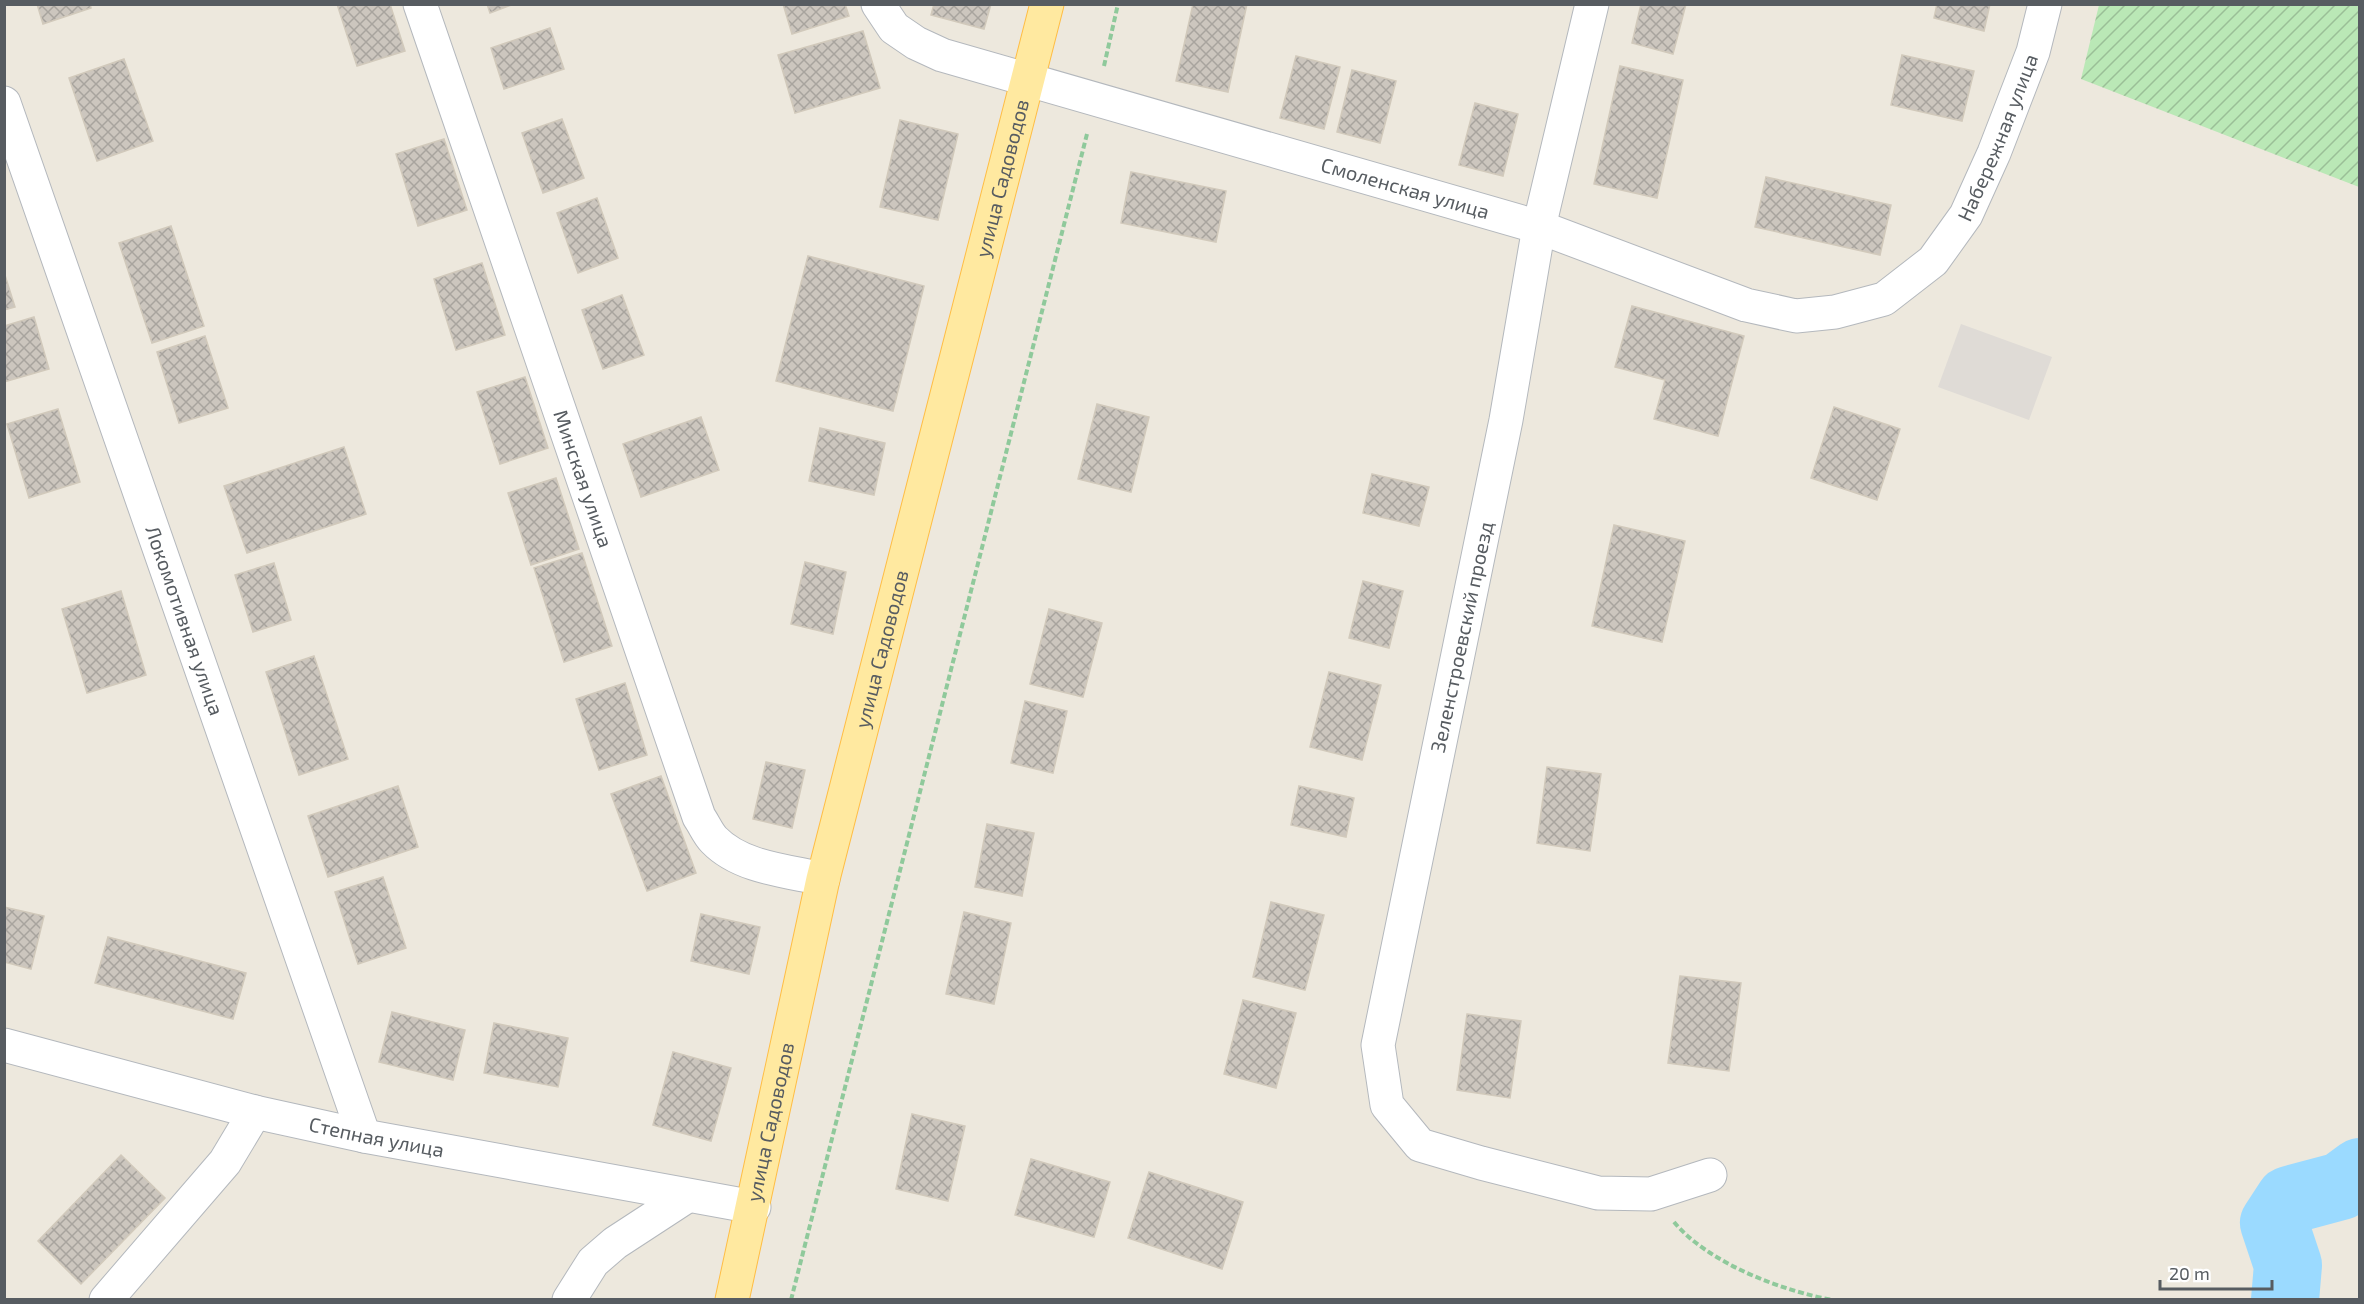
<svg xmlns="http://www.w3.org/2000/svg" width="2364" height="1304" font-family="'Exo 2',sans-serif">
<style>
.industrial{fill:#dfdbd6}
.garden{fill:url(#garden-furrows)}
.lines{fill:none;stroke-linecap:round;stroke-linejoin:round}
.river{stroke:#9bdaff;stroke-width:68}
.building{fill:url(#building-cross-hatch);stroke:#d1c9bb;stroke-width:1.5}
.minor-casing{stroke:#b4b8bd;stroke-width:35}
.major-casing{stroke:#ffbd44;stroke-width:35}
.path{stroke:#8fc99b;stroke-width:4;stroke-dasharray:6 3;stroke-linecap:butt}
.minor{stroke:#fff;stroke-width:33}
.major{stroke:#ffe9a0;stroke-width:33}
.labels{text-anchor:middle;stroke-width:5;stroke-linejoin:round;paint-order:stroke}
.street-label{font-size:20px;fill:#575c61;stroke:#fff}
</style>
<defs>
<pattern id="garden-furrows" width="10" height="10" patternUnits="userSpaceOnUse" patternTransform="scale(1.5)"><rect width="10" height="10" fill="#bae8b6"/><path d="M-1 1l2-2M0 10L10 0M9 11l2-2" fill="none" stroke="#9abf97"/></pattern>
<pattern id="building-cross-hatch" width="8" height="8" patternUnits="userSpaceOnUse" patternTransform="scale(1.5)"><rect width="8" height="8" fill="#ccc6be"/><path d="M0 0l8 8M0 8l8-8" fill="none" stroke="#a8a49e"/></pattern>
</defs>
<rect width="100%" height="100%" fill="#ede8dd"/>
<path class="industrial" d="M1961 324 2052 357 2029 420 1938 387Z"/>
<path class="garden" d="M2099 5H2359V187L2081 79Z"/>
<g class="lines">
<path class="river" d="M2285 1300 2288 1265 2274 1223 2289 1200 2341 1186 2360 1172"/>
</g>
<g class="building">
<path d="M37 4H90L91 8 43 24Z"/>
<path d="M337 4H390L405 51 357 66Z"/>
<path d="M487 4H514L490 13Z"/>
<path d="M783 4H845L849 16 792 34Z"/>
<path d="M934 4H991L984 29 931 15Z"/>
<path d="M1193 4H1247L1228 92 1176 81Z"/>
<path d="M1641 4H1686L1673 54 1632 43Z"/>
<path d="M1937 4H1990L1984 31 1934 18Z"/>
<path d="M550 28 564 69 504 89 491 48Z"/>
<path d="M863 31 880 88 795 113 778 55Z"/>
<path d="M1902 55 1974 71 1962 121 1891 105Z"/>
<path d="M1296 56 1340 67 1324 129 1280 118Z"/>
<path d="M124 59 153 141 97 161 69 78Z"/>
<path d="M1620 66 1683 80 1657 198 1594 184Z"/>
<path d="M1352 70 1396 81 1380 143 1337 132Z"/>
<path d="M1475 103 1518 114 1503 176 1459 165Z"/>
<path d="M562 119 584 178 543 193 522 133Z"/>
<path d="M900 120 958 134 938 220 880 207Z"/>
<path d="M444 139 467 210 418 226 396 154Z"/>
<path d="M1131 172 1226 191 1216 242 1121 223Z"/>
<path d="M1766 177 1891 205 1880 255 1755 227Z"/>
<path d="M597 198 618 258 578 273 557 213Z"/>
<path d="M171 226 204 326 152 343 119 243Z"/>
<path d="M808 256 924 286 893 411 776 381Z"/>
<path d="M482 263 505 335 456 350 434 279Z"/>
<path d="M4 272 15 307 4 310Z"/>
<path d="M622 295 644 355 603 369 582 310Z"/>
<path d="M1632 306 1744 336 1718 436 1654 419 1665 380 1615 367Z"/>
<path d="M34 317 49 369 4 382V326Z"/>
<path d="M205 336 228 408 179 423 157 352Z"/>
<path d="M525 377 548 448 500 464 477 392Z"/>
<path d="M1097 404 1149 417 1131 492 1078 479Z"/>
<path d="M1834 407 1900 429 1877 500 1811 478Z"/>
<path d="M58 409 80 482 29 498 7 424Z"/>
<path d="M701 417 719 470 641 497 623 444Z"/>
<path d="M820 428 885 443 874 495 809 481Z"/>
<path d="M344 447 366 514 247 553 224 486Z"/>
<path d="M1372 474 1429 487 1419 526 1363 513Z"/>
<path d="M556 478 579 549 531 565 508 493Z"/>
<path d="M1614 525 1685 541 1662 642 1592 626Z"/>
<path d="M582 553 612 646 564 662 534 568Z"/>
<path d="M805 562 846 572 833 634 791 624Z"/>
<path d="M274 563 291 620 253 632 235 575Z"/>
<path d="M1363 581 1403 591 1389 648 1349 638Z"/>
<path d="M121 591 146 675 87 693 62 609Z"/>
<path d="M1049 609 1102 623 1083 697 1030 684Z"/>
<path d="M314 656 348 759 299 775 266 672Z"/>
<path d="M1329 672 1381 685 1362 760 1310 747Z"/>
<path d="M625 683 647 755 599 770 576 699Z"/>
<path d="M1025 701 1067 711 1053 773 1011 763Z"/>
<path d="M766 762 805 770 792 828 753 819Z"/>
<path d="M1547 767 1601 774 1590 851 1537 843Z"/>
<path d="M661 776 696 873 647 891 611 794Z"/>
<path d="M398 786 418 847 328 877 308 816Z"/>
<path d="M1299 786 1354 798 1346 837 1291 825Z"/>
<path d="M987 824 1034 833 1022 896 975 887Z"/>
<path d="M383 877 406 948 358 964 335 892Z"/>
<path d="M1271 902 1324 915 1305 990 1253 977Z"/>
<path d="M4 907 44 916 31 969 4 962Z"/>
<path d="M964 912 1011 923 994 1004 946 994Z"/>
<path d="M701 914 760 927 749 974 691 961Z"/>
<path d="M108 937 246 973 233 1019 95 983Z"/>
<path d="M1680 976 1741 983 1729 1071 1668 1063Z"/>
<path d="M1243 1000 1296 1013 1276 1088 1224 1074Z"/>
<path d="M392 1012 465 1030 453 1080 379 1062Z"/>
<path d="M1467 1014 1521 1021 1510 1098 1457 1090Z"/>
<path d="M494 1023 568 1038 558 1087 484 1073Z"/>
<path d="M673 1052 731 1068 711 1141 653 1125Z"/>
<path d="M912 1114 965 1126 948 1201 896 1189Z"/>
<path d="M121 1155 165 1198 81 1284 38 1241Z"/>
<path d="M1031 1159 1110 1182 1094 1237 1015 1215Z"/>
<path d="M1149 1172 1243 1202 1222 1269 1128 1238Z"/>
</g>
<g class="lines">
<defs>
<g id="minor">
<path id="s1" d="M420 4 699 817C704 824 708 834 714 840 741 868 788 871 823 879"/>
<path id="s2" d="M878 4 894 28 916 43 942 55 1539 227 1746 305 1796 316 1835 312 1884 299 1933 261 1966 215 1994 153 2033 52 2045 4"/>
<path d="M1592 4 1539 227 1506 420 1378 1045 1387 1105 1420 1145 1481 1163 1598 1193 1651 1194 1710 1175"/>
<path id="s3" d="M4 103 364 1136"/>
<path id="s4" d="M4 1045 255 1112 364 1136 754 1207"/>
<path d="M106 1300 225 1162 255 1112"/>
<path d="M569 1300 593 1262 615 1243 687 1196"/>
</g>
<g id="major">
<path id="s5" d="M732 1300 823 879 1047 4"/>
</g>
</defs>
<use href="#minor" class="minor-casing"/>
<use href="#major" class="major-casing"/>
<g class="path">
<path d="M1104 66 1118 4"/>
<path d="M1674 1222C1708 1263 1782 1291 1833 1300"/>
<path d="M791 1300 1087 134"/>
</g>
<use href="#minor" class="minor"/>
<use href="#major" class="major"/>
</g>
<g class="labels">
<g class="street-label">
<text dy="7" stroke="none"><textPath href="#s2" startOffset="1270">Набережная улица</textPath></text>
<text dy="7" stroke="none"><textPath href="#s5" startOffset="1154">улица Садоводов</textPath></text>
<text dy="7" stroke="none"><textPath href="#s2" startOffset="566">Смоленская улица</textPath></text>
<text dy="7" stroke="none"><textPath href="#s1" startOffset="502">Минская улица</textPath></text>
<text dy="7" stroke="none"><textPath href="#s3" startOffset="548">Локомотивная улица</textPath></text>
<text transform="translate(1462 637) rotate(-78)" y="7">Зеленстроевский проезд</text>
<text dy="7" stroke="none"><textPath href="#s5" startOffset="668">улица Садоводов</textPath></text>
<text dy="7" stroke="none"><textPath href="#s5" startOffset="182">улица Садоводов</textPath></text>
<text dy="7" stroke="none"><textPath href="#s4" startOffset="384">Степная улица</textPath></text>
</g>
</g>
<rect width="2364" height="1304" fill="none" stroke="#575c61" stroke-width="12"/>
<path d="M2160 1280v9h112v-9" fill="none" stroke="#575c61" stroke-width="3"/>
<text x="2169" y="1280" font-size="18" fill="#575c61" stroke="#ffffff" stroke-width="4.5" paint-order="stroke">20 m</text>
</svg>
